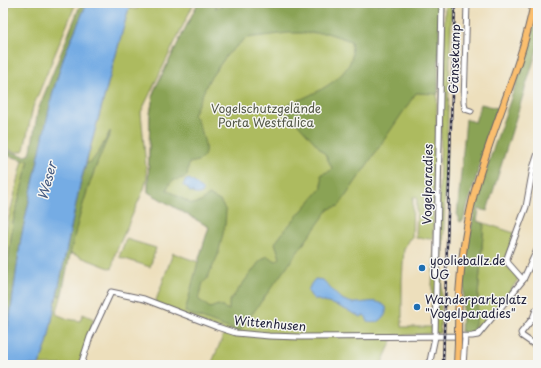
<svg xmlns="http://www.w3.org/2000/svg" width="541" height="368" font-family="'Playpen Sans',sans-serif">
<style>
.green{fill:#adbb5e;stroke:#686e4c}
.forest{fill:#8aa355;stroke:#566248;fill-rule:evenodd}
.water{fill:#75ace4;stroke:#4c6790}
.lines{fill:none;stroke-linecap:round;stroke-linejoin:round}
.minor-casing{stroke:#696468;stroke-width:7}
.major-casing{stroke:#696468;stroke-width:8}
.minor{stroke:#fff;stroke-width:5}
.major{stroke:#fabe6e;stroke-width:6}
.rail-casing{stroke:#22223b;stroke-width:2.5}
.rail{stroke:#f6f6f2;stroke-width:1;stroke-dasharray:3;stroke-linecap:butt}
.major-bridge-casing{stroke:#696468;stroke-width:8;stroke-linecap:butt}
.major-bridge{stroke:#fabe6e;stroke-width:6}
.poi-dot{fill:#1f6fb2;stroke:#f6f6f2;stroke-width:1.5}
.labels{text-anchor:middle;stroke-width:3;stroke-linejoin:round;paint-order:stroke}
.street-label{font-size:12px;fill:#22223b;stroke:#f6f6f2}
.park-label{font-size:12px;fill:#535847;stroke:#f6f6f2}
.poi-label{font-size:12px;fill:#22223b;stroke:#f6f6f2;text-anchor:start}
.water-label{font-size:13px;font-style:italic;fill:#43597f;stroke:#f6f6f2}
</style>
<rect width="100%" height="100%" fill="#f6f6f2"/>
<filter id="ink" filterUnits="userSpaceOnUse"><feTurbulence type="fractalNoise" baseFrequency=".025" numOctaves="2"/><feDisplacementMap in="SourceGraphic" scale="8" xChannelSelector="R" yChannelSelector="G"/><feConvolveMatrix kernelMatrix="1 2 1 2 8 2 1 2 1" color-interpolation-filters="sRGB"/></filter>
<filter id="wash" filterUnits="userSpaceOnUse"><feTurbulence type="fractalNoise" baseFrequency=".012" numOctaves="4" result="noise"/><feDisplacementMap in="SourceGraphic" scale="16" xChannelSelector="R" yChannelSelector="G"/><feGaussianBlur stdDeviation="0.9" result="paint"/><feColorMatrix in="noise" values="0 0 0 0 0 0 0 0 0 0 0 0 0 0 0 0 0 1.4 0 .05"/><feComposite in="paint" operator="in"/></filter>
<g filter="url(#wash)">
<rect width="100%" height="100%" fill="#eddfbc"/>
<g class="green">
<path d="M13 3H76L33 107 24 150C18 155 10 150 3 147V15Z"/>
<path d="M140 3H194L141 112 147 178 144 189 115 254 112 269 70 253C79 211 93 171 110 132 104 142 97 160 86 164L128 11 129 7 133 9H137Z"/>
<path d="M198 3H440L433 239 416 238 417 197H413L412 238 409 239 404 249 402 280V327H432V285L439 194 445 3H452L440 333 394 336 381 365H211L225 331 154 306 173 253 198 262 209 227 148 192 150 114 154 91Z"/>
<path d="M23 160H29L13 222 3 306V248L8 221Z"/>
<path d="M484 223 514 233 504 263 518 277 517 281C504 299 491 321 472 333L476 321Z"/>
<path d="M126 239 156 248 150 267 119 257Z"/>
<path d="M62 294 56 314 68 319 80 321 83 314 94 319 79 365H39L47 344 57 295 60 296Z"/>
</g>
<g class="forest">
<path d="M81 3H87L64 56 53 92 21 238 11 310 3 352V306L13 222 29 160H23L3 154V150L25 156 29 155 31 150 38 110Z"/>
<path d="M198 3H217L215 8 224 5 226 3H440L438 94 416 93 339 206 329 209 239 332 185 312 198 262 209 227 148 192 150 114 154 91ZM288 33H327L351 41C351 47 353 55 351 60 341 85 305 97 283 107L325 154 332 168 330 171 321 174 322 187C307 206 289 223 275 243L280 258 276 261 267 256 259 262 229 302V310L218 305 210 308 198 299 203 283 207 279 218 255 225 225 226 211 220 201 209 195 201 202 192 204 167 190C171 176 178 182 187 176L189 163C193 162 198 162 201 159 212 152 199 127 196 118L193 115 209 80 227 55 246 38Z"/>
<path d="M538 9V47L487 211 479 209 477 221 484 223 476 321 472 333 461 332C463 289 466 247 476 206 493 139 523 76 538 9Z"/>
<path d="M481 104 497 108 463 221 460 222 457 216 466 119 475 122Z"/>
<path d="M110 131V134C85 186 73 237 62 294L59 296 57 295 80 184 86 164C97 160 104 142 110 131Z"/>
</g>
<g class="water">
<path d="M87 3H131L128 11 80 184 47 344 39 365H3V352L11 310 21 238 53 92 64 56Z"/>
<path d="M189 179 195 183 203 191 202 194H194L193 192H190L187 187 183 186 185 181Z"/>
<path d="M315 279 323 280C331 288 337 299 349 302 362 306 375 296 386 307 388 317 378 325 368 322L366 317 364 315 361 317 338 306 314 299 311 296 308 291 311 284Z"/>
</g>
</g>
<g filter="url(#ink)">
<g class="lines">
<defs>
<g id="minor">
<path d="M467 3 464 102 465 109 471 111"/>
<path d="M523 280 508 263 507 258 526 207 533 168 538 153"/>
<path d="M536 310 533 318 521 333 522 336 538 347"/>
<path d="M81 365 90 337 111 292 144 299 217 327 236 333 269 336 300 337 472 336 478 335 482 330 523 280 538 248"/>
<path d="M430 365V361L435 337 442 3"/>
<path d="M463 365 465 337"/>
</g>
<g id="major">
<path d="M458 332C458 285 463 239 474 194 491 129 521 69 534 3"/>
<path d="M457 365 458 343"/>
</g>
</defs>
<use href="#minor" class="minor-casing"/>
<use href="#major" class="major-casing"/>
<use href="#minor" class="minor"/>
<use href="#major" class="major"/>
<defs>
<path id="rail" d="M443 365 455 3"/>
</defs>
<use href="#rail" class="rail-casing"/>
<use href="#rail" class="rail"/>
<defs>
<path id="major-bridge" d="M458 343V332"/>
</defs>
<use href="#major-bridge" class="major-bridge-casing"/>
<use href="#major-bridge" class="major-bridge"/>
</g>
</g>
<g class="poi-dot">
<circle cx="422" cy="268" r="4"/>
<circle cx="417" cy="307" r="4"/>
</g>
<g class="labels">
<g class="street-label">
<text transform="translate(455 59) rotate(-88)" y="4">Gänsekamp</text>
<text transform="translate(428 184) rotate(-89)" y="4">Vogelparadies</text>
<text transform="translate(270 324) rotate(5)" y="4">Wittenhusen</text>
</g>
<g class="park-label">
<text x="266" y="113">Vogelschutzgelände<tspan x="266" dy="14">Porta Westfalica</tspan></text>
</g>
<g class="poi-label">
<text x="430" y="265">yoolieballz.de<tspan x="430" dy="14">UG</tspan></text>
<text x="425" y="304">Wanderparkplatz<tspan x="425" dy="14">"Vogelparadies"</tspan></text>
</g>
<g class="water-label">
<text transform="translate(47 181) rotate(-75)" y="5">Weser</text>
</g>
</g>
<rect width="541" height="368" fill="none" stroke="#f6f6f2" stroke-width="16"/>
</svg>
